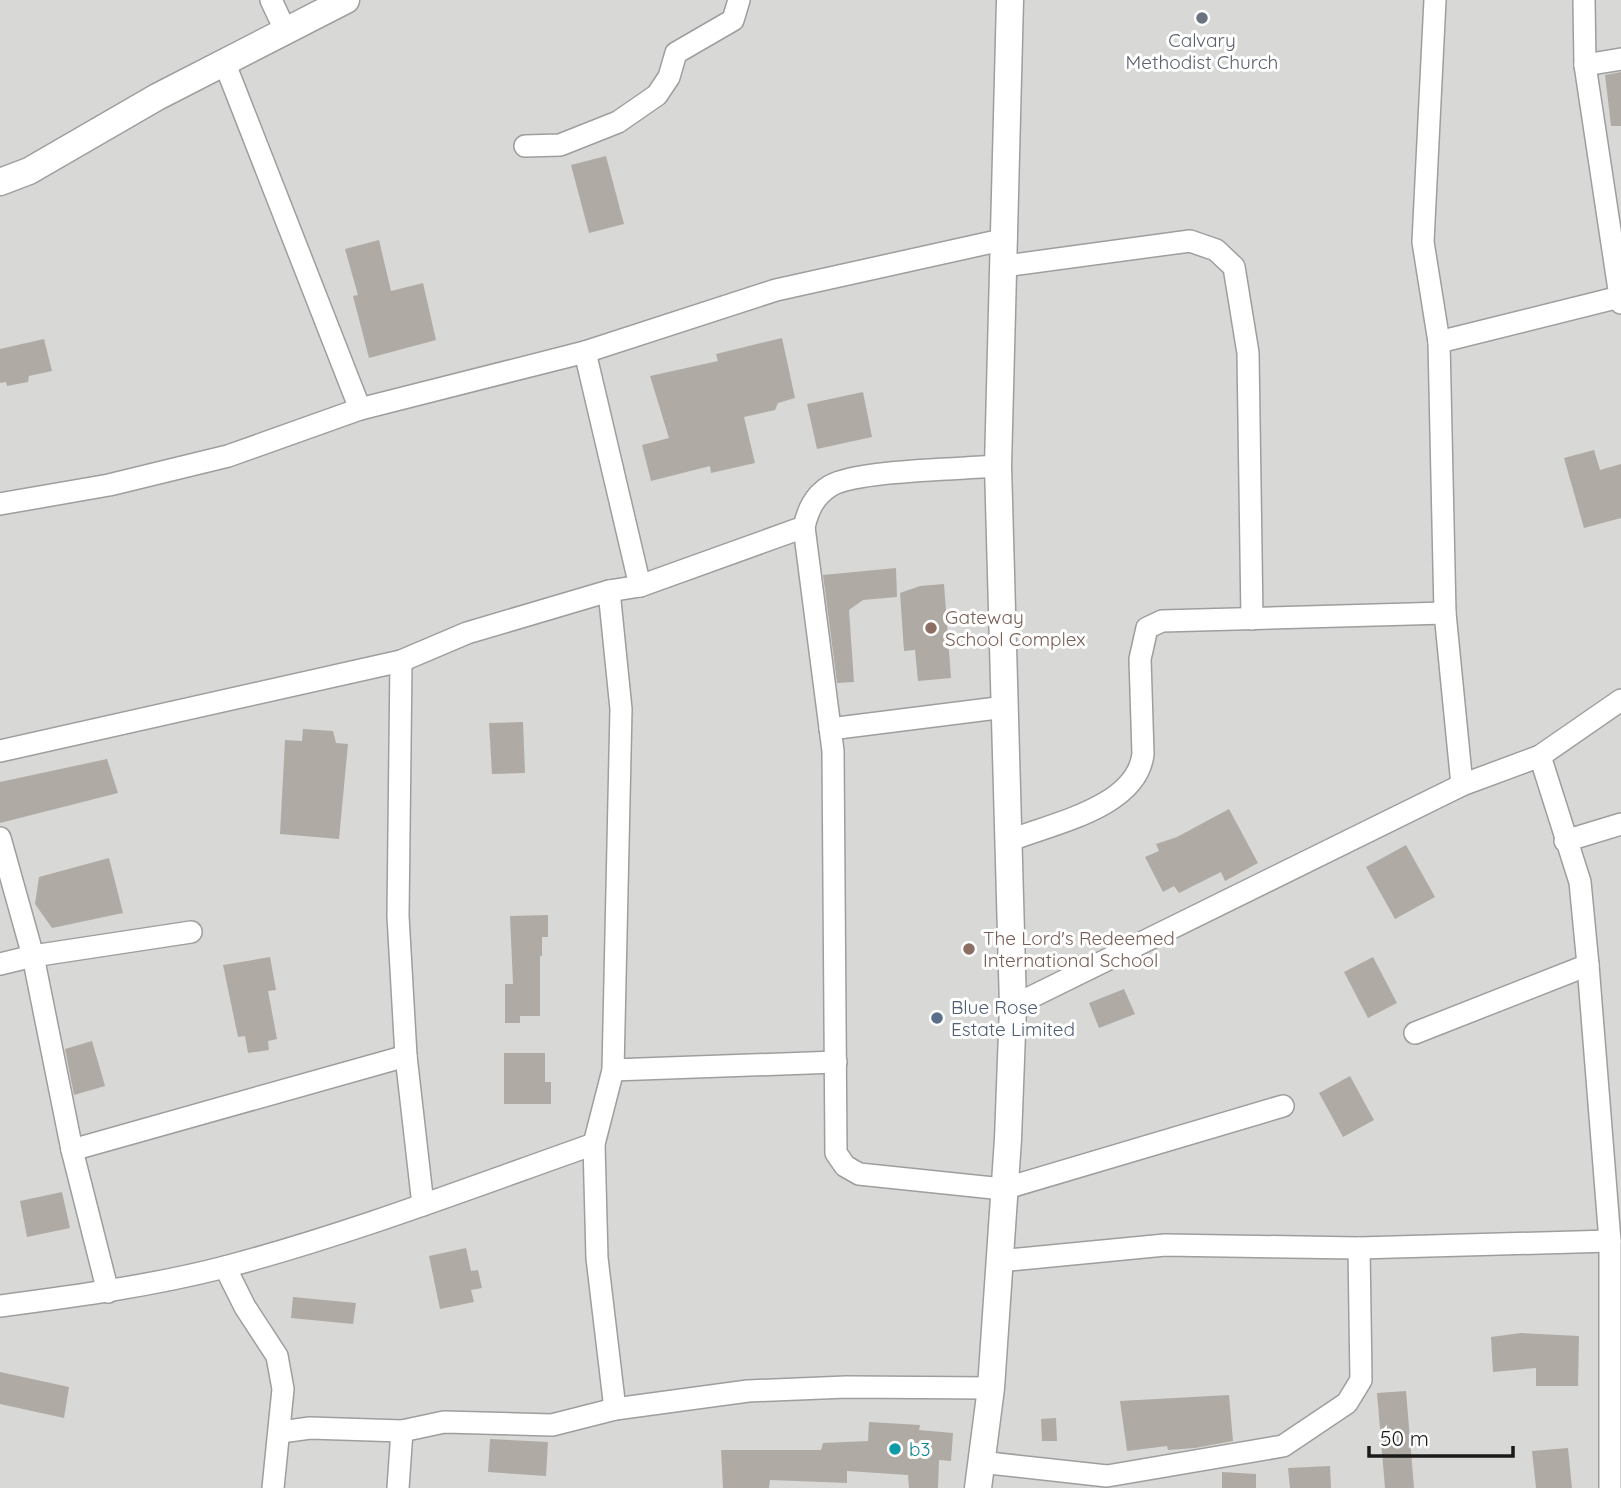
<svg xmlns="http://www.w3.org/2000/svg" width="1621" height="1488" font-family="Quicksand,sans-serif">
<style>
.residential{fill:#d8d8d7}
.building{fill:#afaba4}
.lines{fill:none;stroke-linecap:round;stroke-linejoin:round}
.minor-casing{stroke:#9e9e9e;stroke-width:24}
.tertiary-casing{stroke:#9e9e9e;stroke-width:29}
.minor{stroke:#fff;stroke-width:21}
.tertiary{stroke:#fff;stroke-width:26}
.worship-dot{fill:#6b7280;stroke:#fff;stroke-width:2.5}
.education-dot{fill:#8d6e63;stroke:#fff;stroke-width:2.5}
.service-dot{fill:#5c6f8a;stroke:#fff;stroke-width:2.5}
.culture-dot{fill:#0f9aa8;stroke:#fff;stroke-width:2.5}
.labels{text-anchor:middle;stroke-width:6;stroke-linejoin:round;paint-order:stroke}
.worship-label{font-size:19px;fill:#5b616d;stroke:#fff}
.education-label{font-size:19px;fill:#785e54;stroke:#fff;text-anchor:start}
.service-label{font-size:19px;fill:#4e5e75;stroke:#fff;text-anchor:start}
.culture-label{font-size:19px;fill:#0d838f;stroke:#fff;text-anchor:start}
</style>
<rect width="100%" height="100%" fill="#ebe9e1"/>
<rect class="residential" x="0" y="0" width="1621" height="1488"/>
<g class="building">
<path d="M1621 72V126H1611L1605 75Z"/>
<path d="M606 156 624 224 589 233 571 165Z"/>
<path d="M379 240 391 291 423 283 436 340 369 358 353 296 358 295 345 249Z"/>
<path d="M782 338 795 398 778 403 775 410 744 417 755 463 711 473 710 466 651 481 642 445 669 438 650 376 718 361 716 354Z"/>
<path d="M44 339 52 371 29 376 28 382 7 386 6 382 0 383V349Z"/>
<path d="M863 392 872 437 817 449 807 404Z"/>
<path d="M1594 450 1600 470 1621 464V518L1584 528 1564 458Z"/>
<path d="M896 568 897 597 863 600 849 610 854 682 837 683 823 575Z"/>
<path d="M944 584 951 678 918 681 915 650 904 651 900 593 920 586Z"/>
<path d="M523 722 525 773 492 774 489 723Z"/>
<path d="M303 729 333 731 336 743 348 744 339 839 280 834 285 740 302 741Z"/>
<path d="M107 759 118 793 0 823V782Z"/>
<path d="M1229 809 1258 863 1225 881 1221 872 1179 893 1174 886 1163 892 1145 857 1159 851 1156 844 1177 837Z"/>
<path d="M1406 845 1435 897 1395 919 1366 867Z"/>
<path d="M109 858 123 913 52 928 35 904 39 877Z"/>
<path d="M548 915V937H542V956H540V1016H520V1023H505V984H513L510 916Z"/>
<path d="M270 957 276 990 268 991 277 1039 268 1041 269 1050 248 1053 245 1036 238 1037 223 965Z"/>
<path d="M1373 957 1397 1003 1368 1018 1344 972Z"/>
<path d="M1124 989 1135 1014 1099 1028 1089 1003Z"/>
<path d="M92 1041 105 1086 74 1095 65 1049Z"/>
<path d="M504 1053H545V1082H551V1104H504Z"/>
<path d="M1350 1076 1374 1120 1343 1137 1319 1093Z"/>
<path d="M62 1192 70 1228 27 1237 20 1201Z"/>
<path d="M466 1248 471 1271 478 1270 482 1288 471 1290 474 1302 440 1309 429 1256Z"/>
<path d="M293 1297 356 1303 353 1324 291 1318Z"/>
<path d="M1521 1333 1579 1336 1578 1386H1536V1368L1493 1372 1491 1337Z"/>
<path d="M0 1372 69 1387 64 1418 0 1404Z"/>
<path d="M1406 1391 1414 1488H1385L1377 1393Z"/>
<path d="M1229 1395 1233 1441 1195 1448 1168 1450 1167 1446 1127 1451 1120 1401Z"/>
<path d="M1056 1418 1057 1441H1042L1041 1419Z"/>
<path d="M869 1422 920 1425 919 1430 953 1433 951 1461 939 1460 938 1488H909L908 1475 847 1471V1483L770 1480 769 1488H723L721 1450H821L823 1443 868 1441Z"/>
<path d="M490 1439 548 1442 546 1476 488 1472Z"/>
<path d="M1568 1448 1572 1488H1536L1532 1451Z"/>
<path d="M1330 1466 1331 1488H1290L1288 1468Z"/>
<path d="M1222 1472 1256 1474V1488H1222Z"/>
</g>
<g class="lines">
<defs>
<g id="minor">
<path d="M271 0 286 32"/>
<path d="M1435 0 1423 242 1439 342 1445 613 1462 785"/>
<path d="M1584 0 1585 65 1621 303"/>
<path d="M225 64 360 409"/>
<path d="M1585 65 1621 59"/>
<path d="M525 146 560 145 618 122 657 95 669 77 676 53 733 20 739 0"/>
<path d="M1005 266 1190 241 1216 250 1234 267 1248 353 1252 619"/>
<path d="M1439 342 1620 297"/>
<path d="M585 352 640 586"/>
<path d="M0 504 109 485 228 456 360 409 585 352 776 290 1006 239"/>
<path d="M804 527 833 751 836 1153 845 1166 859 1174 1003 1189 1283 1106"/>
<path d="M609 591 621 709 613 1070 594 1144 597 1258 615 1409"/>
<path d="M401 661 398 916 406 1056 423 1205"/>
<path d="M830 729 1005 707"/>
<path d="M0 751 401 661 467 633 609 591 640 586 804 527C808 510 814 496 830 486 857 470 962 469 998 466"/>
<path d="M1540 756 1580 882 1588 965 1610 1241V1488"/>
<path d="M0 838 33 956 72 1150 108 1292"/>
<path d="M1011 840C1054 823 1137 807 1143 754L1140 659 1147 628 1162 621 1445 613"/>
<path d="M1565 841 1621 824"/>
<path d="M0 964 33 956 191 932"/>
<path d="M1013 1006 1462 785 1540 756 1621 700"/>
<path d="M1415 1033 1588 965"/>
<path d="M613 1070 836 1062"/>
<path d="M72 1150 406 1056"/>
<path d="M999 1261 1165 1245 1359 1248 1610 1241"/>
<path d="M225 1267 245 1307 277 1356 283 1389 273 1488"/>
<path d="M0 1306C76 1296 151 1286 225 1267 350 1234 472 1187 594 1144"/>
<path d="M281 1432 310 1428 402 1431 444 1422 552 1425 615 1409 748 1391 846 1387 991 1388"/>
<path d="M980 1462 1107 1476 1283 1446 1347 1403 1361 1380 1359 1248"/>
<path d="M398 1488 402 1431"/>
</g>
<g id="tertiary">
<path d="M0 182 29 171 157 97 346 0"/>
<path d="M978 1488 991 1388 1008 1139 1013 1006 998 466 1010 0"/>
</g>
</defs>
<use href="#minor" class="minor-casing"/>
<use href="#tertiary" class="tertiary-casing"/>
<use href="#minor" class="minor"/>
<use href="#tertiary" class="tertiary"/>
</g>
<circle class="worship-dot" cx="1202" cy="18" r="7"/>
<g class="education-dot">
<circle cx="931" cy="628" r="7"/>
<circle cx="969" cy="949" r="7"/>
</g>
<circle class="service-dot" cx="937" cy="1018" r="7"/>
<circle class="culture-dot" cx="895" cy="1449" r="7"/>
<g class="labels">
<g class="worship-label">
<text x="1202" y="47">Calvary<tspan x="1202" dy="22">Methodist Church</tspan></text>
</g>
<g class="education-label">
<text x="945" y="624">Gateway<tspan x="945" dy="22">School Complex</tspan></text>
<text x="983" y="945">The Lord's Redeemed<tspan x="983" dy="22">International School</tspan></text>
</g>
<g class="service-label">
<text x="951" y="1014">Blue Rose<tspan x="951" dy="22">Estate Limited</tspan></text>
</g>
<g class="culture-label">
<text x="909" y="1456">b3</text>
</g>
</g>
<path d="M1369 1446v10h144v-10" fill="none" stroke="#1a1a1a" stroke-width="3.5"/>
<text x="1380" y="1446" font-size="21" fill="#1a1a1a" stroke="#ffffff" stroke-width="5" paint-order="stroke">50 m</text>
</svg>
